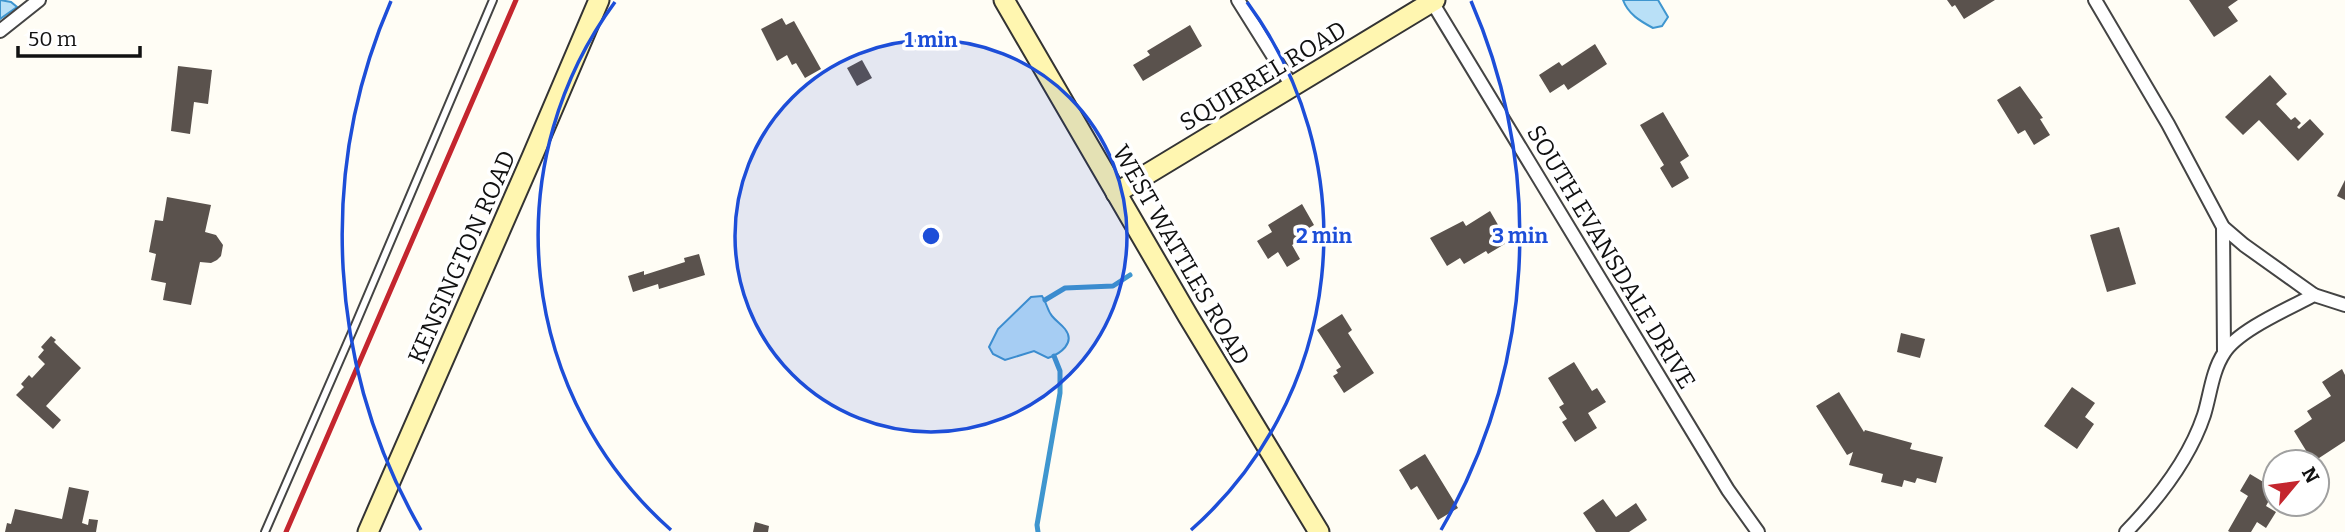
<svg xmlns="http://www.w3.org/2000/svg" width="2345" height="532" font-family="Bitter,serif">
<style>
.water{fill:#b9e0f7;stroke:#3f96cf;stroke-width:2}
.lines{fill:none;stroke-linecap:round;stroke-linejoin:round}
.stream{stroke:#3f96cf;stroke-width:5}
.building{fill:#5a524d}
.lane-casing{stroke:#444;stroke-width:10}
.street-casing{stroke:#444;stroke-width:16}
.secondary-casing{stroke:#333;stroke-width:23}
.lane{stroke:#fff;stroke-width:6}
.street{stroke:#fff;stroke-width:12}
.secondary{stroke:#fff6b0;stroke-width:19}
.rail{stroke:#c4262e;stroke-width:5}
.ring{fill:none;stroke:#1d4ed8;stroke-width:3.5}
.labels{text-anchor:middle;stroke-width:7;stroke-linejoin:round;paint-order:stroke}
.street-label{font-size:24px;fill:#111;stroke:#fff}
.centre{fill:#1d4ed8;stroke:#fff;stroke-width:3.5}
.ring-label{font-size:21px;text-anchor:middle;font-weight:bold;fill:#1d4ed8;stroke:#fff;stroke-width:7;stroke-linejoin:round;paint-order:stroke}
</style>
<rect width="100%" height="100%" fill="#fffdf5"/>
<g class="water">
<path d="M0 0 11 2 17 7 0 19Z"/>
<path d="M1623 0H1658L1668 17 1662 26 1653 28C1640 21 1628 14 1623 0Z"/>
<path d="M1042 296C1047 303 1047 310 1052 316 1056 321 1061 324 1065 329 1076 343 1060 354 1048 358L1034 351 1005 360 993 354 989 347 998 329 1031 297Z"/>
</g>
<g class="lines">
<g class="stream">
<path d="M1045 300 1065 288 1113 286 1130 275"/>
<path d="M1038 532 1037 525 1060 393V371L1054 356"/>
</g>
</g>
<g class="building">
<path d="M1947 0H1995L1964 19 1955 5 1952 7Z"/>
<path d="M2189 0H2238L2228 7 2238 21 2214 37Z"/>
<path d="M782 18 786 25 794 21 821 69 805 78 796 63 792 65 787 55 777 61 761 29Z"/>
<path d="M1190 25 1202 46 1143 81 1133 65 1150 55 1147 51Z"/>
<path d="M1595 44 1607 64 1568 90 1564 84 1550 93 1539 75 1559 62 1562 66Z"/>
<path d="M862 60 872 78 857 86 847 68Z"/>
<path d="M178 66 212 70 208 104 194 102 190 134 171 131Z"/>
<path d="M2270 75 2287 94 2276 104 2291 120 2295 117 2301 123 2297 127 2299 129 2310 119 2324 134 2298 161 2259 120 2243 135 2225 117Z"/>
<path d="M2020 86 2043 118 2040 119 2050 135 2034 145 2025 130 2018 134 1997 100Z"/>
<path d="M1663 112 1689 156 1680 162 1689 178 1672 188 1660 168 1664 165 1640 125Z"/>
<path d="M2345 180V200L2337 196Z"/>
<path d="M167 197 211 205 205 232 216 235 223 245 221 256 217 260 211 263 200 262 191 305 163 300 166 283 151 280 156 254 149 252 155 220 163 221Z"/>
<path d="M1302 204 1314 225 1299 234 1302 239 1292 245 1300 259 1287 267 1278 252 1268 259 1257 241 1272 232 1268 225Z"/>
<path d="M1490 211 1508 242 1488 254 1486 251 1464 264 1460 258 1447 266 1430 238 1463 221 1466 226Z"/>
<path d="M2119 227 2136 284 2107 292 2090 235Z"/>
<path d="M699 254 705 275 659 289 658 284 633 292 628 276 644 271V275L685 262 684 258Z"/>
<path d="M1342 314 1352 330 1348 333 1374 373 1344 393 1333 376 1338 373 1336 370 1341 367 1317 330Z"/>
<path d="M1901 333 1925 339 1920 358 1897 352Z"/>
<path d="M51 336 56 340 54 342 81 368 46 406 61 420 53 429 16 395 24 387 21 384 29 375 32 378 45 364 38 357 44 350 41 347Z"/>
<path d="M1574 362 1592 391 1597 388 1606 402 1588 413 1597 428 1575 442 1562 422 1567 419 1559 407 1564 404 1548 378Z"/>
<path d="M2342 369 2345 375V441L2313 462 2294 431 2312 419 2307 411 2331 396 2322 382Z"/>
<path d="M2072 387 2095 403 2085 417 2094 424 2077 449 2044 426Z"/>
<path d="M1839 392 1864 432 1865 430 1912 443 1910 449 1943 457 1936 483 1917 478 1915 483 1904 480 1902 487 1881 482 1883 474 1849 465 1853 452 1847 455 1816 406Z"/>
<path d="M1425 454 1458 508 1438 520 1417 486 1411 490 1399 470Z"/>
<path d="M2250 474 2275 489 2266 506 2276 512 2266 528 2257 522 2251 532H2230L2228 531 2248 496 2240 491Z"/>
<path d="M69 487 89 491 82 523 88 525 89 519 98 520 96 532H5L7 523 11 524 15 509 62 519Z"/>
<path d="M1603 499 1616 517 1636 503 1647 520 1629 532H1596L1583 513Z"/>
<path d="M755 522 769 526 768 532H753Z"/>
</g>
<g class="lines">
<defs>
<path id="lane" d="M265 532 356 323 493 0"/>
<g id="street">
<path d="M1238 0 1292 86"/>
<path d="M2095 0 2168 124 2223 227 2244 245 2314 295"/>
<path d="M1432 2 1728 490 1758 532"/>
<path d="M0 31 39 0"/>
<path d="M2223 227 2224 352"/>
<path d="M2126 532C2158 499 2189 460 2204 415 2210 396 2212 371 2224 353 2238 330 2290 308 2314 295L2345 305"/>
</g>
<g id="secondary">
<path d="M1004 0 1188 316 1319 532"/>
<path d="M1116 193 1435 0"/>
<path d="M368 532 532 157 599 0"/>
</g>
</defs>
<use href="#lane" class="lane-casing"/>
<use href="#street" class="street-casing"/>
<use href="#secondary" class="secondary-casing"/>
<use href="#lane" class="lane"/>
<use href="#street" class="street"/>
<use href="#secondary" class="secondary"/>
<path class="rail" d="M286 532 516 0"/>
</g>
<circle cx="931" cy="236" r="196" fill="#1d4ed8" fill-opacity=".12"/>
<g class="ring">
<circle cx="931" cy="236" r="196"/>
<path d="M671 530A393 393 0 0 1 615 2M1247 2A393 393 0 0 1 1191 530"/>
<path d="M421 530A589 589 0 0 1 391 1M1471 1A589 589 0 0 1 1441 530"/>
</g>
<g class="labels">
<g class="street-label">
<text transform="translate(1263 76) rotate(-31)" y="8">SQUIRREL ROAD</text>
<text transform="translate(1181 255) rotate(60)" y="8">WEST WATTLES ROAD</text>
<text transform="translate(462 257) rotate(-66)" y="8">KENSINGTON ROAD</text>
<text transform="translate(1611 257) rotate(59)" y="8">SOUTH EVANSDALE DRIVE</text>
</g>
</g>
<circle cx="931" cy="236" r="10" class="centre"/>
<g class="ring-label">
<text x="931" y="47">1 min</text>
<text x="1324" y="243">2 min</text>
<text x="1520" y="243">3 min</text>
</g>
<g transform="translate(2296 483) rotate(61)"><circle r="33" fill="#ffffff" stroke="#a0a0a0" stroke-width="2"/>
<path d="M0-5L12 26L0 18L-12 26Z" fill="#c4262e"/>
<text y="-10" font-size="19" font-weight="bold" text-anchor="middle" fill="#111111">N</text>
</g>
<path d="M18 46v10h122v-10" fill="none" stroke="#111111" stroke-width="3.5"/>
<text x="28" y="46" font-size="21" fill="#111111" stroke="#ffffff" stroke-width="5" paint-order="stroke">50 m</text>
</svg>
